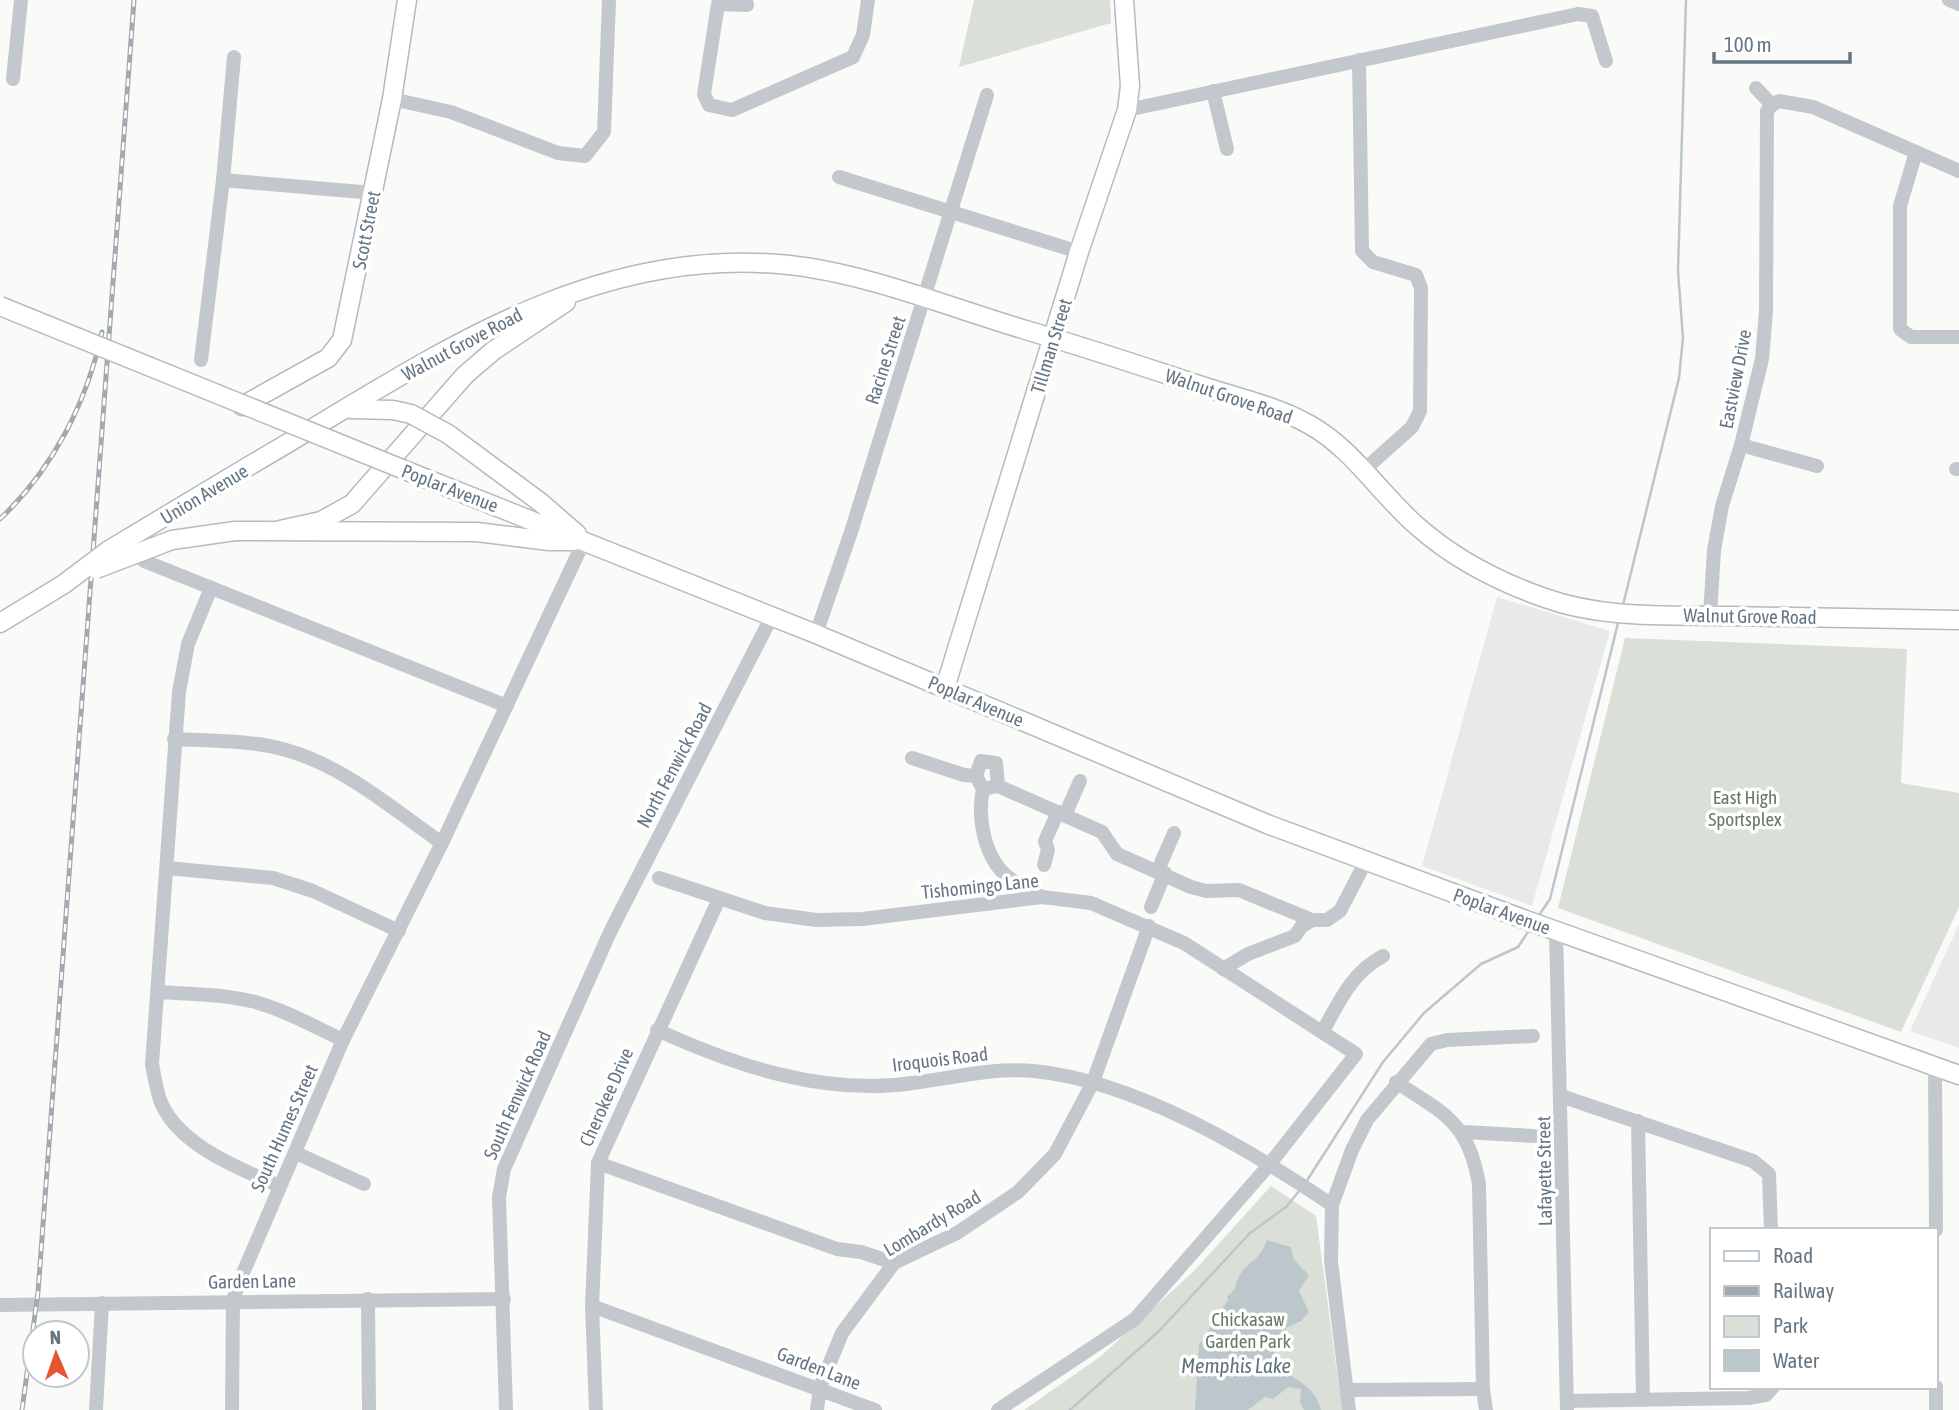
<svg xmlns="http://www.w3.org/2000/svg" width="1959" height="1410" font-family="'Asap Condensed',sans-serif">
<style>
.built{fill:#e8e9e9}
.green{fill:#dadfd7}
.water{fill:#bbc7cb}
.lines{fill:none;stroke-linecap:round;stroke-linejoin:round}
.stream{stroke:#bbc7cb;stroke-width:2.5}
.major-casing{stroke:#b5babe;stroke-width:21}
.minor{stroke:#c3c8cc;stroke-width:14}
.major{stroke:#fff;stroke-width:18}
.rail-casing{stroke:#a2aab0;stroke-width:5}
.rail{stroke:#fff;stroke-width:2.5;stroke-dasharray:8;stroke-linecap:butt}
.major-bridge-casing{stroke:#b5babe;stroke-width:21;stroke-linecap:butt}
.major-bridge{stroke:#fff;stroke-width:18}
.labels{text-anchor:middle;stroke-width:7;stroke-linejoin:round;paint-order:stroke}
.street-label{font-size:19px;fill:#657683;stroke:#fff}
.park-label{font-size:19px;fill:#687a64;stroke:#fff}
.water-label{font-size:21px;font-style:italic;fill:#60757c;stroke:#fff}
</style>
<rect width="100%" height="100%" fill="#fafaf8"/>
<g class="built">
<path d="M1497 597 1610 631 1532 906 1422 866Z"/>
<path d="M1959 924V1048L1910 1031Z"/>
</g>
<g class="green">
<path d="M974 0H1110L1111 23 959 67Z"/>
<path d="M1625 638 1907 649 1901 783 1959 793V907L1901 1032 1558 908Z"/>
<path d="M1271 1186 1316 1216 1342 1410H1024L1101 1356 1195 1270Z"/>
</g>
<path class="water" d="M1267 1240 1291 1247 1294 1260 1309 1275 1299 1291 1309 1312 1301 1321 1286 1328 1284 1336 1276 1340C1266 1382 1312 1371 1321 1410H1304L1300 1402 1301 1389 1288 1387 1273 1399 1265 1397 1248 1410H1195L1199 1345 1228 1300 1227 1296C1237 1291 1235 1282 1241 1273 1249 1261 1258 1263 1267 1240Z"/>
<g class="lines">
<g class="stream">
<path d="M1623 605 1679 378 1683 338 1678 271 1686 0"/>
<path d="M1537 918 1550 899 1619 619"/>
<path d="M1306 1182 1383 1062 1424 1013 1481 964 1518 947 1530 929"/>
<path d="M1070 1410 1159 1331 1250 1233 1286 1207 1300 1190"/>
</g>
<defs>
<g id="major">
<path d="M242 406 328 358 342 340 392 99 407 0"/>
<path d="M351 409 393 410"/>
<path d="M448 434 540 502 577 534"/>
<path d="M254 463C423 365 583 244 789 265 866 273 954 309 1029 331 1088 348 1147 368 1205 387 1240 398 1278 407 1310 425 1353 449 1380 494 1417 526 1453 558 1499 582 1545 598 1603 619 1667 615 1728 616 1805 617 1882 618 1959 620"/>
<path d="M417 475 816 634 1267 824 1526 920 1959 1075"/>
<path d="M280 530 321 521 352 504 465 375 493 351 566 302"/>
<path d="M235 531 477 532 549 541H574"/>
<path d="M0 623 64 584"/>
<path d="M945 688 1079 252 1127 110 1130 86 1124 0"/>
</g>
</defs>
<use href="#major" class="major-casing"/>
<g class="minor">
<path d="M746 0 747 5 718 4 704 94 709 105 732 110 853 57 863 35 868 0"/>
<path d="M1949 0 1959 4"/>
<path d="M1359 60 1362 251 1373 262 1416 275 1421 288 1420 411 1412 427 1364 470"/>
<path d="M13 79 21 0"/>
<path d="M1756 88 1772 105"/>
<path d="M1213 91 1227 149"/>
<path d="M392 99 451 112 558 153 585 156 604 132 609 0"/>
<path d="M1772 105 1779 101 1813 107 1959 171"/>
<path d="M1127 110 1578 14 1592 16 1606 61"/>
<path d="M1916 152 1900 206V329L1911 337H1959"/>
<path d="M839 177 1079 252"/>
<path d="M223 180 373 193"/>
<path d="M201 360 223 180 234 57"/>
<path d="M1741 445 1817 466"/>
<path d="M1956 469H1959"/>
<path d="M144 561 507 706"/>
<path d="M211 588 188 644 179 692 152 1064C154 1075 156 1086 159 1097 174 1144 239 1168 279 1186"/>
<path d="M1710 616 1714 550 1722 506 1741 445 1762 359 1766 311 1767 111 1772 105"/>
<path d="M816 634 851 532 987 95"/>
<path d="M174 739C211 741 251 740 286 750 344 766 394 810 442 843"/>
<path d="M912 758 964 775 976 776"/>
<path d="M998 786 996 763 981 761 976 776 983 789 998 786 1102 832 1117 854 1191 887 1206 891 1239 890 1312 920"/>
<path d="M983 789C977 817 984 858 1008 877 1018 885 1031 891 1042 897"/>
<path d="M1065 815 1080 781"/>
<path d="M1044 865 1048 850 1045 841 1058 812"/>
<path d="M167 868 273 878 313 891 399 931"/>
<path d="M1158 870 1174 833"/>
<path d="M659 878 765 913 816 920 862 919 1042 897 1091 903 1184 943 1356 1054 1269 1165 1135 1319 998 1410"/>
<path d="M1151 907 1165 873"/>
<path d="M1556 930 1567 1410"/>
<path d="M1223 969 1248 954 1295 936 1301 927 1312 920H1327L1340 911 1366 861"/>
<path d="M158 992C189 994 221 994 251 1001 283 1009 313 1026 343 1040"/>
<path d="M657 1030C736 1066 825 1096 913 1083 954 1078 992 1067 1034 1071 1135 1081 1249 1149 1332 1205"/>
<path d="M1323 1031C1339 1002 1352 972 1383 956"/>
<path d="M1935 1066 1936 1230"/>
<path d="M1396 1082C1445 1114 1468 1122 1479 1184L1483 1389 1486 1410"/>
<path d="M1561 1096 1753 1161 1769 1174 1771 1230"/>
<path d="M1638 1121 1643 1399"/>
<path d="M1463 1132 1534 1136"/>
<path d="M296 1153 364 1184"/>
<path d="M598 1163 837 1249 861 1252 894 1263"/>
<path d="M368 1299 369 1410"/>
<path d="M0 1305 504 1299"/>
<path d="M592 1306 875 1410"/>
<path d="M1936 1387V1410"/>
<path d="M1347 1390 1483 1389"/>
<path d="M1567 1401 1748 1398 1766 1395 1773 1387"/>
<path d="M96 1410 102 1303"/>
<path d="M232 1410 233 1300 240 1280 343 1040 442 843 584 541"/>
<path d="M506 1410 499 1197 504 1169 611 930 771 618"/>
<path d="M596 1410 592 1306 598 1163 719 899"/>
<path d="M817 1410 820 1387 842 1333 894 1263 957 1233 1018 1192 1055 1154 1093 1082 1149 926"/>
<path d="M1349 1410 1331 1261 1332 1205 1352 1150 1367 1120 1431 1044 1447 1040 1533 1036"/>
</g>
<use href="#major" class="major"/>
<defs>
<g id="rail">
<path d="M0 519C53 469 87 402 102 332"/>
<path d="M22 1410 38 1292 134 0"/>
</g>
</defs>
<use href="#rail" class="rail-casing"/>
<use href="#rail" class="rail"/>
<defs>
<g id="major-bridge">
<path d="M0 306 417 475"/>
<path d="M393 410 411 414 448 434"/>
<path d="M96 569 172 540 235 531"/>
<path d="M64 584 109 550 254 463"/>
</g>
</defs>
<use href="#major-bridge" class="major-bridge-casing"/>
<use href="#major-bridge" class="major-bridge"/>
</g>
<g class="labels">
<g class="street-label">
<text transform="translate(366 230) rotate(-79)" y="7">Scott Street</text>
<text transform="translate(462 344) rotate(-28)" y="7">Walnut Grove Road</text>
<text transform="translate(1051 346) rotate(-73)" y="7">Tillman Street</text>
<text transform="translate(885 360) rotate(-72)" y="7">Racine Street</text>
<text transform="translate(1735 379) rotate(-79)" y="7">Eastview Drive</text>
<text transform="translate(1229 396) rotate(19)" y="7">Walnut Grove Road</text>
<text transform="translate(450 488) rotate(21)" y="7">Poplar Avenue</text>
<text transform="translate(204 494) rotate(-31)" y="7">Union Avenue</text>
<text transform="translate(1750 616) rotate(1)" y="7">Walnut Grove Road</text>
<text transform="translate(976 701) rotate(23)" y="7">Poplar Avenue</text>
<text transform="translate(674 765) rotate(-62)" y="7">North Fenwick Road</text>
<text transform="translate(980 886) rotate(-6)" y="7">Tishomingo Lane</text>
<text transform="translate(1502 911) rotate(20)" y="7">Poplar Avenue</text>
<text transform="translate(940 1059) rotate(-7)" y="7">Iroquois Road</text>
<text transform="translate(517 1095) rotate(-66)" y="7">South Fenwick Road</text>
<text transform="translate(606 1097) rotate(-66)" y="7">Cherokee Drive</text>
<text transform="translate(284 1128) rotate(-66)" y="7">South Humes Street</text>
<text transform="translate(1544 1171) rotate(-91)" y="7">Lafayette Street</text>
<text transform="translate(932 1223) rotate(-31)" y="7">Lombardy Road</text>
<text transform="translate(252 1281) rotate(-1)" y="7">Garden Lane</text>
<text transform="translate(819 1368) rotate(21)" y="7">Garden Lane</text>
</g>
<g class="park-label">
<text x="1745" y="804">East High<tspan x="1745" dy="22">Sportsplex</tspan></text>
<text x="1248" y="1326">Chickasaw<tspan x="1248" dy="22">Garden Park</tspan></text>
</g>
<g class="water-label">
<text x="1236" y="1373">Memphis Lake</text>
</g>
</g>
<rect x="1710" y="1228" width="228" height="161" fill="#ffffff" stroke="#c1c8cd" stroke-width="2"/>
<rect x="1724" y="1251" width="35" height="10" fill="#ffffff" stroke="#c1c8cd" stroke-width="2"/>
<text x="1773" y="1263" font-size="21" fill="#657683">Road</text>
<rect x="1724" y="1286" width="35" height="10" fill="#a2aab0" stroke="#c1c8cd" stroke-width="2"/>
<text x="1773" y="1298" font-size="21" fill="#657683">Railway</text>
<rect x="1724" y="1316" width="35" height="21" fill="#dadfd7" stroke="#c1c8cd" stroke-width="2"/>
<text x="1773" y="1333" font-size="21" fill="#657683">Park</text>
<rect x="1724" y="1350" width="35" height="21" fill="#bbc7cb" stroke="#c1c8cd" stroke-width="2"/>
<text x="1773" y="1368" font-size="21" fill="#657683">Water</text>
<g transform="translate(56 1354) rotate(358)"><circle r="33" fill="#ffffff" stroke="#c1c8cd" stroke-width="2"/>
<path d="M0-5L12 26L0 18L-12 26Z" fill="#e4572e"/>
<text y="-10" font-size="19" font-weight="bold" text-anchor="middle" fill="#657683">N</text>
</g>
<path d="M1714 52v10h136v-10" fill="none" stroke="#657683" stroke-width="3.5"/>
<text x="1724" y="52" font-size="21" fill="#657683" stroke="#ffffff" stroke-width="5" paint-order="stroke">100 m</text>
</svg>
